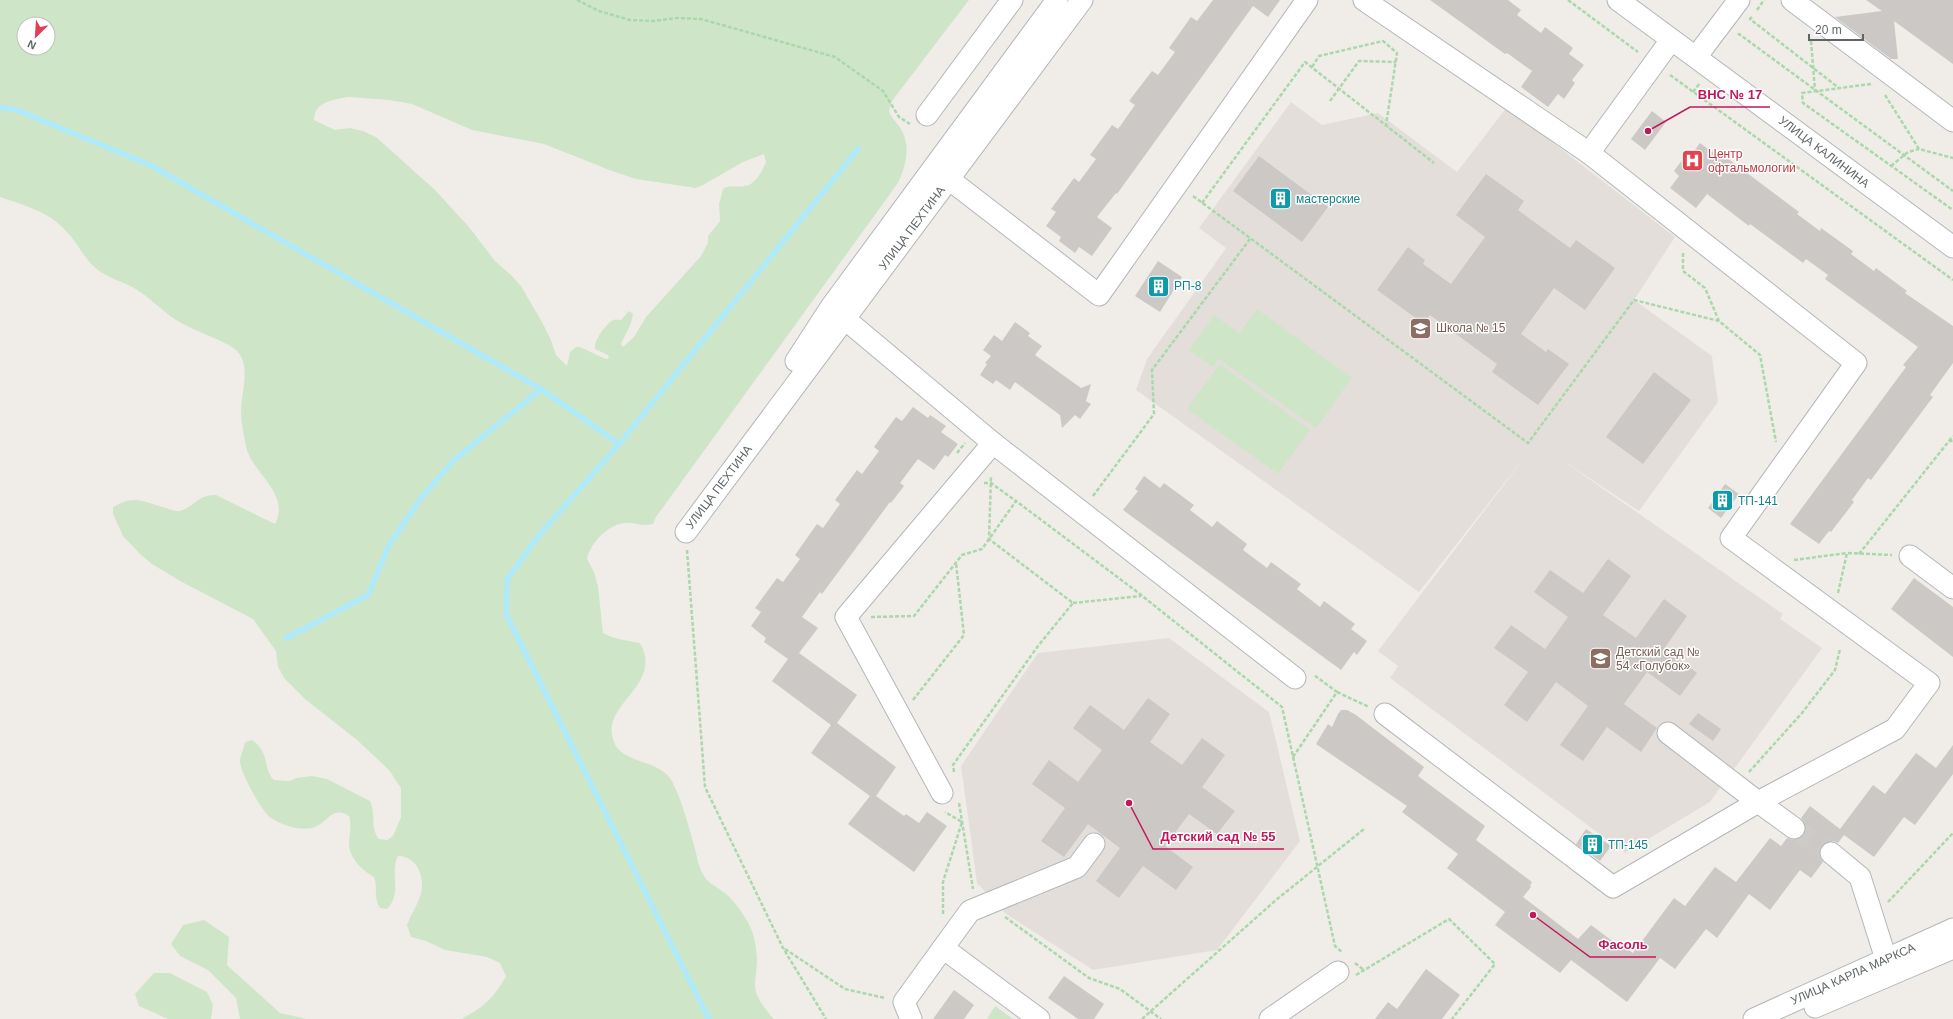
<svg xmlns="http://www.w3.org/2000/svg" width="1953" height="1019" font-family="Arial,sans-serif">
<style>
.education{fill:#e3deda}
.green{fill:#cee6c7;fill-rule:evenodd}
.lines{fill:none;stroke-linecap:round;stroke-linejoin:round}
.stream{stroke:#afeafa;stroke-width:5.5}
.building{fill:#ccc8c5}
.minor-tunnel{stroke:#cccbc8;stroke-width:21;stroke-dasharray:21 10;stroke-linecap:butt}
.minor-casing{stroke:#b3b7b9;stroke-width:23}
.path{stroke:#abd7ac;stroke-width:2.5;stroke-dasharray:4 2;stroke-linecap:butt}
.minor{stroke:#fff;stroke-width:21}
.labels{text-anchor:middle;stroke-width:3;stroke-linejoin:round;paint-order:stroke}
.street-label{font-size:12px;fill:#5f6567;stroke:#fff}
.health-label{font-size:12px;fill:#be3a42;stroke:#fff;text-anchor:start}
.culture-label{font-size:12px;fill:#0d838f;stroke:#fff;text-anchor:start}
.education-label{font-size:12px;fill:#785e54;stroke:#fff;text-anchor:start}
.leader{fill:none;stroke:#c2185b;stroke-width:1.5}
.callout-dot{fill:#c2185b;stroke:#fff;stroke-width:1.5}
.callout-label{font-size:13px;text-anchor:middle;font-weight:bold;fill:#c2185b;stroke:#fff;stroke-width:3;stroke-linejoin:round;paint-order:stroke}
</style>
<rect width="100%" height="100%" fill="#f0ede8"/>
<g class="education">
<path d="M1291 102 1322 125 1378 113 1457 172 1507 107 1675 237 1634 300 1712 356 1718 402 1639 511 1559 458 1783 614 1780 619 1822 648 1710 802 1625 853 1390 678 1398 666 1378 651 1531 449 1419 592 1136 390 1147 359 1226 248 1199 228Z"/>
<path d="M1169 638 1269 712 1300 841 1217 950 1093 970 1005 913 977 883 961 766 1038 653Z"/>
</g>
<g class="green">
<path d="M0 0H969L892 101 889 111C891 118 897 122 901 129 911 146 906 166 898 183L656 517 653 524C644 526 639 524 631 523 611 521 591 541 587 559L594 572 598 586 603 633C613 639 629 641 640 643 663 684 606 702 612 735 617 767 660 756 673 783 683 804 689 827 695 849 697 856 698 865 702 872 707 884 717 886 726 894 735 901 748 920 752 931 755 939 757 952 757 961 757 969 755 977 755 985 755 997 766 1010 774 1019H462C467 1015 473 1013 478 1009 490 1001 499 989 506 976L500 963 487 957 445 950 426 941 411 937 407 925C410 916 416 908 419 899 427 882 419 856 398 856 389 874 403 893 387 909L380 908C373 898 378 887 374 877 363 871 350 859 349 845 349 835 352 826 349 816 331 805 328 824 312 828 300 831 281 825 271 818 262 812 241 774 240 762 240 755 244 749 245 742L252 740C271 753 262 768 274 780L290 781 296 778 312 776 327 779 370 801C376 814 370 828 379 839L387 840 393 836 401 817V788L389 770 357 740 305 699 285 679 278 667 276 651 253 619 180 581 152 564 140 554 123 536 113 514V507C137 494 142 502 166 508 169 509 174 511 178 511 192 510 197 494 216 495L275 524C291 494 252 473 246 447 244 435 241 423 241 411 241 392 252 365 236 350 229 343 196 331 185 325 167 316 155 302 139 291 127 283 113 280 101 272 85 262 79 244 66 231 50 212 23 205 0 197ZM24 24H48V48H24ZM349 97 389 100 412 104 472 130 544 144 612 171 636 179 689 187 696 188 703 185 743 162 764 154 766 162C762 171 756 184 745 186 737 188 730 184 723 189L719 204 720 221 708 236V243L701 256 646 317 634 337 623 347 621 344 631 323 633 314 629 311 621 320C619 320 617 319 614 320 607 322 593 341 595 349L608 355 609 358 606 359 580 347H576L570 352 567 366 556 355 551 340 542 322 521 286 511 275 495 261 469 227 435 190 376 137 363 131 350 128 335 130 314 120C315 101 333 100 349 97Z"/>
<path d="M1257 309 1352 378 1316 428 1219 359 1213 367 1189 350 1214 315 1239 333Z"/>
<path d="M1220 364 1310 430 1278 474 1187 409Z"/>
<path d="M204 920 229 937 227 965 280 1013 307 1019H240L236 998 208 970 180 956 171 944 183 925Z"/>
<path d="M154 973H170L207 992 213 1005 211 1019H168L139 1006 135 994Z"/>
<path d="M995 1006 1013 1019H987Z"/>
</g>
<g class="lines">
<g class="stream">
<path d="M0 107 17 110 150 165 541 389"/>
<path d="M286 638 368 595 389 545 421 498 454 460 541 389 619 444"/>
<path d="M709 1019 506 614 507 579 540 534 619 444 858 149"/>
</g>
</g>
<g class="building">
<path d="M1213 0H1280L1268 17 1253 6 1117 194 1116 193 1097 217 1112 228 1092 256 1079 247 1075 253 1059 241 1061 237 1046 226 1056 212 1051 209 1074 178 1079 182 1096 159 1090 155 1112 125 1118 129 1135 105 1129 101 1152 71 1158 75 1175 52 1169 48 1191 17 1197 21Z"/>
<path d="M1430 0H1508L1521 10 1517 15 1541 33 1545 27 1573 48 1569 54 1584 65 1572 80 1575 83 1564 99 1558 94 1548 107 1521 87 1532 71 1507 53 1505 54Z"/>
<path d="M1866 0H1953V64L1894 21 1898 59H1891L1835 17 1882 11Z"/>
<path d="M1652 111 1666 122 1645 150 1631 139Z"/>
<path d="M1700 143 1712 152 1715 149 1799 212 1797 214 1820 231 1821 228 1853 251 1851 254 1874 271 1876 268 1907 291 1905 293 1953 326V363L1930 395 1933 397 1871 480 1868 478 1852 500 1854 502 1831 532 1829 531 1819 544 1790 524 1906 367 1903 365 1918 347 1825 279 1828 275 1806 259 1803 263 1750 224 1749 226 1707 194 1696 208 1670 188 1679 176 1674 171 1686 155 1689 158Z"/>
<path d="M1259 156 1328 207 1302 242 1233 191Z"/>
<path d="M1486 174 1524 201 1518 210 1570 248 1576 240 1615 268 1585 310 1554 288 1521 334 1546 352 1548 349 1569 364 1538 405 1492 372 1497 364 1430 315 1424 324 1377 290 1408 247 1425 260 1423 264 1451 284 1485 237 1456 215Z"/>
<path d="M1158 261 1182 277 1160 312 1135 296Z"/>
<path d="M1015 322 1030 333 1028 336 1042 346 1035 355 1081 388 1091 384 1086 401 1091 404 1080 419 1075 415 1062 428 1060 415 1015 382 1010 390 996 380 993 384 980 375 987 364 985 363 991 356 983 350 994 335 1002 341Z"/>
<path d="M1654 372 1691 400 1643 464 1606 437Z"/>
<path d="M913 407 928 418 930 415 946 426 941 432 958 444 948 457 945 455 934 470 918 459 900 483 904 486 891 503 890 502 822 594 820 592 802 617 818 628 799 653 857 695 837 723 896 767 876 796 904 816 906 814 919 823 927 812 947 826 914 872 848 824 870 796 811 753 831 725 772 681 788 659 764 642 766 638 751 626 761 612 755 608 777 578 783 582 800 559 795 555 817 524 823 528 840 504 835 500 857 470 862 474 879 451 874 447 896 417 902 421Z"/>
<path d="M1144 476 1160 488 1164 483 1194 505 1190 510 1212 527 1217 521 1247 544 1243 550 1267 568 1271 562 1301 584 1297 589 1320 607 1324 601 1355 624 1351 629 1367 641 1357 655 1354 652 1341 670 1123 510 1138 491 1135 489Z"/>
<path d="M1725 484 1739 494 1721 518 1708 508Z"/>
<path d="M1608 559 1631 576 1603 615 1636 638 1664 599 1687 616 1664 649 1697 673 1680 696 1647 672 1624 704 1657 728 1641 752 1607 727 1583 761 1560 745 1588 706 1556 682 1527 722 1504 705 1528 672 1494 648 1511 625 1545 649 1568 617 1534 592 1550 570 1583 593Z"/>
<path d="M1914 578 1953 607V657L1891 609Z"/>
<path d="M1148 698 1170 714 1150 742 1182 765 1202 738 1225 755 1202 787 1235 811 1217 834 1189 814 1165 846 1193 867 1176 890 1143 866 1119 898 1096 881 1120 848 1088 824 1064 857 1041 841 1065 808 1032 784 1049 760 1078 782 1102 750 1073 728 1090 705 1124 730Z"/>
<path d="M1341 710H1347L1356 715 1424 767 1418 776 1485 826 1476 840 1532 882 1530 886 1531 887 1523 897 1578 939 1591 925 1619 946 1621 944 1633 953 1674 898 1685 906 1715 867 1736 882 1770 838 1781 846 1787 838 1793 840 1799 839 1803 835 1806 829 1805 823 1801 818 1810 806 1840 829 1873 785 1885 794 1916 753 1936 768 1953 745V774L1915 825 1904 817 1874 857 1844 835 1838 843 1833 841 1826 842 1822 846 1819 851 1820 858 1823 862 1811 878 1800 870 1770 910 1749 894 1717 938 1706 929 1675 969 1660 958 1627 1002 1571 960 1560 973 1495 925 1505 912 1447 868 1458 854 1402 812 1407 806 1316 744 1328 724 1332 727 1338 714Z"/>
<path d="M1698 713 1721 729 1713 741 1689 724Z"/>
<path d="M1586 829 1611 846 1600 861 1576 844Z"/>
<path d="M1426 969 1460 995 1442 1019H1375L1388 1002 1397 1009Z"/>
<path d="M1064 976 1104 1004 1094 1019H1078L1048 998Z"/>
<path d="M954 990 974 1005 964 1019H933Z"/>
</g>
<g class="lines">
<path class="minor-tunnel" d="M1794 828 1831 853"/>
<defs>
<g id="minor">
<path d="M1364 0 1589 153 1856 363 1731 538 1929 683 1895 729 1758 802 1668 733"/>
<path d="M1618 0 1953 247"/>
<path d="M1792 0 1953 121"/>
<path d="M1696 57 1739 0"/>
<path d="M927 115 1012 0"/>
<path d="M1589 153 1671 40"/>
<path d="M937 170 1099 295 1307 0"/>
<path d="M833 309 993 443 1295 678"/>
<path d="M796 361 831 307 1057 0"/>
<path d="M686 532 1082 0"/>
<path d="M1910 556 1953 588"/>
<path d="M1385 714 1613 887 1758 802 1794 828"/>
<path d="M942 793 846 617 993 443"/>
<path d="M1831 853 1860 877 1886 959"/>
<path d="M1815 1007 1953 948"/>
<path d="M911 1019 904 1002 943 948"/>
<path d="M1039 1019 943 948 970 911 1077 867 1094 844"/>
<path d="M1270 1019 1338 972"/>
<path d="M1754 1019 1953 929"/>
</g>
</defs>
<use href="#minor" class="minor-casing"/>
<g class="path">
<path d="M577 0 599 11 630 20 654 21 677 18 701 19 835 57 883 91 899 117 910 124"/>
<path d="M1568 0 1638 52"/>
<path d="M1757 10 1764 0"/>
<path d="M1752 17 1750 19 1839 88"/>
<path d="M1738 35 1739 34 1953 191"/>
<path d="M1811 41 1815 90"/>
<path d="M1312 67 1319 56 1383 41 1397 53 1386 125"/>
<path d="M1670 75 1953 280"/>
<path d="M1871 84 1802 93 1803 103 1953 210"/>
<path d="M1693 92 1700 83"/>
<path d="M1885 95 1919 149 1953 158"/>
<path d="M1330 101 1359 61 1396 62"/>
<path d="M1891 166 1908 152 1919 149"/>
<path d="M1193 196 1528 443 1634 300 1719 321"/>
<path d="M1202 203 1305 62 1434 163"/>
<path d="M1683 253V271L1705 288 1719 321 1760 355 1776 442"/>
<path d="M1949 441 1953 436"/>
<path d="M957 453 965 443"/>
<path d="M984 483H991L1016 501"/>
<path d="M1093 496 1154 414 1152 370 1250 239"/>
<path d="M687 550 705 787 783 948 826 1019"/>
<path d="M1859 554 1949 441H1953"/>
<path d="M1794 560 1847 553"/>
<path d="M1838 593 1847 553 1892 555"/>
<path d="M1073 603 1141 596"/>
<path d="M871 617 914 616 962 555 982 549 1016 501 1136 591 1282 707 1335 946 1342 952"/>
<path d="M1337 692 1369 707"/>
<path d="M913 700 964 635 956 563"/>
<path d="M1293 757 1337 692 1314 675"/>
<path d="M954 772 953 765 1038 646 1073 603 989 539 991 477"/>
<path d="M1749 772 1802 713 1835 670 1840 649"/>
<path d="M959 803 973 889"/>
<path d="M1888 902 1953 833"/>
<path d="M943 914V882L962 822 945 812"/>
<path d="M1005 917 1089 978 1120 989 1161 1019"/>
<path d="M785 949 845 989 885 998"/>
<path d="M1355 963 1364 970"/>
<path d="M1356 975 1449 919 1495 964 1452 1019"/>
<path d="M1142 1019 1276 900 1364 829"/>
</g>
<use href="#minor" class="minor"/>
</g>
<defs>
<symbol id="hospital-square" viewBox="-11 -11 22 22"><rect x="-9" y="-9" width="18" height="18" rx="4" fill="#e0444e" stroke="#fff"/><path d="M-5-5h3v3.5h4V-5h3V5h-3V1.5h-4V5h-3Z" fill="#fff"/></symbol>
<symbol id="building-square" viewBox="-11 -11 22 22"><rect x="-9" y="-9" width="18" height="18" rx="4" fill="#0f9aa8" stroke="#fff"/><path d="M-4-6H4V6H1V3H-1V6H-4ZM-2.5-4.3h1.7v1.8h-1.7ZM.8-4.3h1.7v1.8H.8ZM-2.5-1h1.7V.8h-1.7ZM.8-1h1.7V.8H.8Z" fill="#fff"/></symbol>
<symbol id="school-square" viewBox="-11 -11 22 22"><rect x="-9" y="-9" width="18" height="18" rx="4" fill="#8d6e63" stroke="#fff"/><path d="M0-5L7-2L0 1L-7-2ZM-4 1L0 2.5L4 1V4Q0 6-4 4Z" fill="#fff"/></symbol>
</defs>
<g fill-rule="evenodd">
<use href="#hospital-square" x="1680" y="148" width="25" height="25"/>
<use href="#building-square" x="1268" y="186" width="25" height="25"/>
<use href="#building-square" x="1146" y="274" width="25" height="25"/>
<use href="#school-square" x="1408" y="316" width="25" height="25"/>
<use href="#building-square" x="1710" y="488" width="25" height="25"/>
<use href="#school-square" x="1588" y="646" width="25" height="25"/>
<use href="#building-square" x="1580" y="832" width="25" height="25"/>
</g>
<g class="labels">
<g class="street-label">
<text transform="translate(1824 152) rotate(37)" y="4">УЛИЦА КАЛИНИНА</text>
<text transform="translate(912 228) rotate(-53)" y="4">УЛИЦА ПЕХТИНА</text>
<text transform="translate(719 487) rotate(-53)" y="4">УЛИЦА ПЕХТИНА</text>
<text transform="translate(1853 974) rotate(-24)" y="4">УЛИЦА КАРЛА МАРКСА</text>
</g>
<g class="health-label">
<text x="1708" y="158">Центр<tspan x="1708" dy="14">офтальмологии</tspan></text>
</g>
<g class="culture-label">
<text x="1296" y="203">мастерские</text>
<text x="1174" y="290">РП-8</text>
<text x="1738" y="505">ТП-141</text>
<text x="1608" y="849">ТП-145</text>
</g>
<g class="education-label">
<text x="1436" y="332">Школа № 15</text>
<text x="1616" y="656">Детский сад №<tspan x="1616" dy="14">54 «Голубок»</tspan></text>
</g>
</g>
<path class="leader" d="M1648 131L1690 107H1770M1129 803L1153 849H1284M1533 915L1590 957H1656"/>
<g class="callout-dot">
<circle cx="1648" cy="131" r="4"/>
<circle cx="1129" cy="803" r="4"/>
<circle cx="1533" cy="915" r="4"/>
</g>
<g class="callout-label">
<text x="1730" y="99">ВНС № 17</text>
<text x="1218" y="841">Детский сад № 55</text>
<text x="1623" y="949">Фасоль</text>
</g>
<g transform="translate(36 36) rotate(205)"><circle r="19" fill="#ffffff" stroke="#bfc1c2"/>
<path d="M0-3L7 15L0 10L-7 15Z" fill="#e03f57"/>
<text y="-6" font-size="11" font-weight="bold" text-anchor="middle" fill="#5f6567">N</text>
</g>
<path d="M1809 34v6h54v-6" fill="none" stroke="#5f6567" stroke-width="2"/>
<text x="1815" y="34" font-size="12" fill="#5f6567" stroke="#ffffff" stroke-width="3" paint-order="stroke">20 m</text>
</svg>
